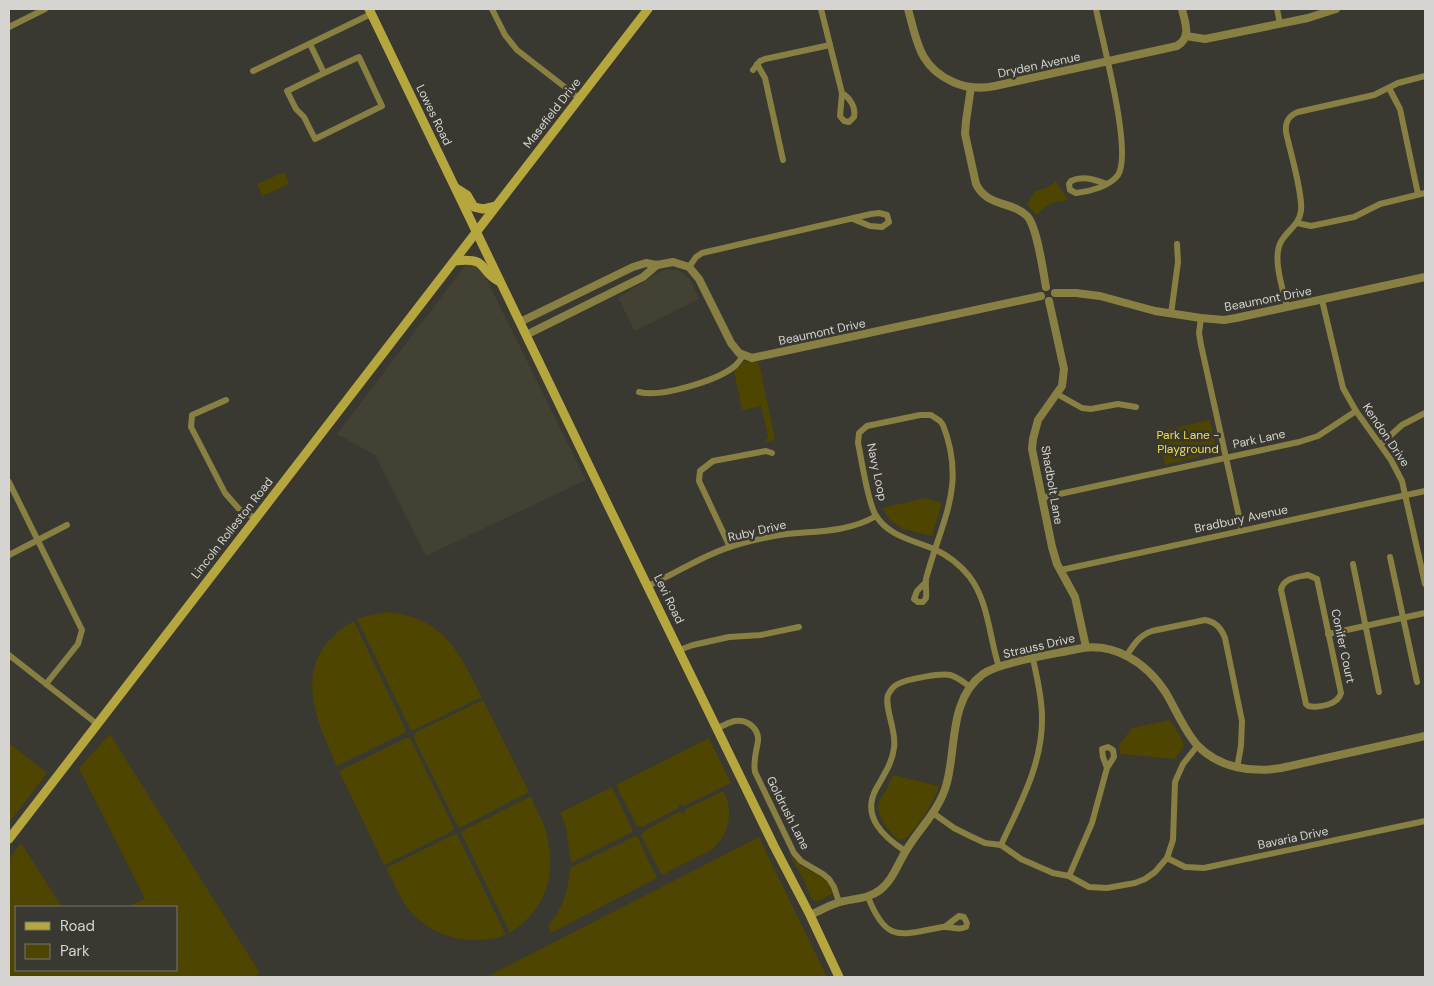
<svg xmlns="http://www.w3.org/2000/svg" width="1434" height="986" font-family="'DM Sans',sans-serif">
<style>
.built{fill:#434134}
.green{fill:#4d4500}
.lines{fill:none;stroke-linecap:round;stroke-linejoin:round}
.minor{stroke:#888043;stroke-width:6}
.tertiary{stroke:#888043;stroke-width:8}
.secondary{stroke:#b5a73e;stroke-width:9}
.labels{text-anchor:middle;stroke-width:5;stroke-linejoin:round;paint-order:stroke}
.street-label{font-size:12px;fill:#d5d4d0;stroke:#393831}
.park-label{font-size:12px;fill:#efdd55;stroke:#393831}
</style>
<rect width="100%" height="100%" fill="#393831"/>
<g class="built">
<path d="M474 254 586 480 426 556 375 455 337 434Z"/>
<path d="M668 269 678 270 690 279 699 299 635 331 618 298 659 272Z"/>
</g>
<g class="green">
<path d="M284 172 289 184 262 196 257 184Z"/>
<path d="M1056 181 1068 200 1051 203 1036 215 1027 204 1035 191 1049 187Z"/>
<path d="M745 361 758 362 760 367 775 440 765 442 768 436 761 406 742 410 734 371Z"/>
<path d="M1210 420 1217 452 1165 465 1158 432Z"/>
<path d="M926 498 942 503 932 536 903 529 889 519 882 508Z"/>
<path d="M387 612C445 618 458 651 482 697L414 730 410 729 357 619 366 616Z"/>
<path d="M354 621 406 730 404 733 337 766C312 713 290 658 354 621Z"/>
<path d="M483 700 529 792 462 827H458L413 737 416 732Z"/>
<path d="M1170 720 1183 741 1184 746 1175 759 1120 754 1119 745 1132 728Z"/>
<path d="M110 734 260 973 252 977H9V859L21 843 62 907H16V970H176V907H126L145 899 79 768Z"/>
<path d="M406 738H410L454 828 451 832 384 865 339 771Z"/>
<path d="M709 738 731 783 684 806 679 804V808L642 827 637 826 616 785Z"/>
<path d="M9 743 47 773 9 823Z"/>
<path d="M893 775 939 786C937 797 913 837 902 840 897 841 893 835 890 831 882 823 875 810 880 799 882 795 885 793 887 789 889 784 890 780 893 775Z"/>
<path d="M612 787 632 828V832L571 863 566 827 560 813Z"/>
<path d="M723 791C735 811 729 836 711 850 707 853 701 855 697 857 685 863 674 869 662 875L641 836 644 831 679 812 684 814 686 809Z"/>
<path d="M531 796C535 807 541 817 545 828 558 871 548 908 510 933L461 833 464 830Z"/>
<path d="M457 834 506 935C473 946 434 939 411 912 400 900 394 882 386 868L453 835Z"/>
<path d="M637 836 657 878 551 933 548 926C563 909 568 891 570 868L633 837Z"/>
<path d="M759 837 827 977H486Z"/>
<path d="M789 854C793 858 797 862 801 865 815 876 826 874 833 893L819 901 812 900 804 880Z"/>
</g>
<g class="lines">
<g class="minor">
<path d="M492 9 505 35 517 50 579 98"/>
<path d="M821 9 842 93 840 116 844 121 849 122 854 117C856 107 850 98 842 93"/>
<path d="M1096 9C1102 40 1133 152 1118 175 1110 186 1089 192 1076 193L1070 190 1069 184 1071 181C1083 175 1095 180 1107 184"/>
<path d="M1277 9 1280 24"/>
<path d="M9 27 45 9"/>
<path d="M310 44 324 73 359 57 382 106 315 139 304 117 296 109 287 91 324 73"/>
<path d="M757 64 765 78 783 160"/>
<path d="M753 70 760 61 765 59 830 45"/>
<path d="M253 71 371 14"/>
<path d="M1389 88 1400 109 1418 194"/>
<path d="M1297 223 1311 226 1354 217 1380 204 1425 193"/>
<path d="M689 267 696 257 702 253 871 214 879 213 887 215 889 222 882 227 870 226 853 219"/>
<path d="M1322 300 1343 388 1356 411 1391 460 1402 481 1425 584"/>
<path d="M1287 307C1283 289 1271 256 1282 240 1289 229 1299 225 1301 211 1303 194 1290 151 1286 132 1285 122 1288 116 1298 112L1374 95 1398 83 1425 76"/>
<path d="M1171 314 1178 262 1177 244"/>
<path d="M1201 318 1199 333 1201 345 1242 530"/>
<path d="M639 392C660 398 720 380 736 365 739 362 741 359 743 355"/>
<path d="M1057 394 1082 408 1091 409 1118 404 1136 407"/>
<path d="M226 400 192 415 191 427 225 493 239 509 255 518"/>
<path d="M1381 444 1402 425 1425 413"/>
<path d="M9 482 82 630 78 644 46 684"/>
<path d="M1041 498 1299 442 1318 436 1356 411"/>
<path d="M730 547 699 481 700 471 713 461 766 451 772 453"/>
<path d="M9 555 67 525"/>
<path d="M1390 557 1417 682"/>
<path d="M1353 564 1379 692"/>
<path d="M1061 570 1425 491"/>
<path d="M1308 575 1317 579 1341 693C1338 705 1319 708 1308 706L1306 704 1281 590C1283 578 1297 577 1308 575Z"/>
<path d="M926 582 917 591 914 599 918 602H923L926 598C927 592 925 585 926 579 941 521 967 487 943 425L940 421 931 415H920L867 426 859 433 858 443C862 461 867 499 875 514 888 537 914 540 936 550 949 556 960 565 969 576 989 602 989 637 999 667"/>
<path d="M648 586C678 572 707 553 739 544 754 540 771 536 787 534 817 531 849 532 876 516"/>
<path d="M1328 634 1425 613"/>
<path d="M679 650 693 645 729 637 761 635 799 627"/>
<path d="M9 655 97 724"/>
<path d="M1127 655C1134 644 1140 635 1152 631L1205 620C1216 622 1221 628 1225 638L1242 721 1241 746 1237 768"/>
<path d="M717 728C723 726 729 722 735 721 748 719 759 729 758 741 756 753 753 761 755 772L794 853 801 861 823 874 829 879 834 887 839 902"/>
<path d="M933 813 954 828 970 836 985 843 1001 845 1021 859 1053 873 1069 876 1089 887 1107 888 1135 883 1145 879 1155 872 1167 858 1173 840 1175 782 1183 764 1198 745"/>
<path d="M1001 845C1020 804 1043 763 1042 717 1042 697 1037 678 1033 659"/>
<path d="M905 851C884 837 861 817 876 789 883 776 892 764 894 748 897 731 884 708 888 695 890 691 893 686 898 684 907 679 941 673 950 675 958 677 963 682 970 687"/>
<path d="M1167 858 1185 867 1204 868 1425 821"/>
<path d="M1069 876 1092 823 1107 768 1114 757 1113 750 1108 747 1102 749 1103 757 1107 768"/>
<path d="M868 897C887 945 901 934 943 927 951 926 959 931 966 927L967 923 964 917 959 916 946 926"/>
</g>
<g class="tertiary">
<path d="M908 9C917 41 919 67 953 82 966 88 980 89 995 86L1177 46C1192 37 1185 23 1182 9"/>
<path d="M1186 36 1205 39 1308 18 1336 9"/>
<path d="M971 87 966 121 965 134 976 184C988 208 1011 200 1027 216 1037 226 1043 271 1046 287"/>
<path d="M1055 293H1076L1100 296 1155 311 1201 318 1224 320 1236 318 1425 277"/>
<path d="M1049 301 1064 369 1062 386 1038 420 1033 439 1032 449 1052 547 1057 564 1075 597 1086 647"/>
<path d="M520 322 633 267 646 263 657 265 673 262 689 267 699 279 731 343 739 353 752 358 1041 296"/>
<path d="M526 335 643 277 657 265"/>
<path d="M810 915C819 911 828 906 837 903 852 898 867 900 880 890 893 880 898 863 907 849 920 828 939 810 946 786 957 749 948 700 983 674 1000 662 1055 654 1077 649 1114 641 1147 663 1166 693 1176 710 1184 730 1197 745 1219 768 1251 773 1281 768L1425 736"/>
</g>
<g class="secondary">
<path d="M369 9 605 499 774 846 810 915 839 977"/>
<path d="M456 188 467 195 474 207 483 209 496 206"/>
<path d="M455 261C491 257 477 271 500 282"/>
<path d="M9 839 648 9"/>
</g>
</g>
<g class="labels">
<g class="street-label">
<text transform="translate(1039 65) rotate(-12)" y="4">Dryden Avenue</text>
<text transform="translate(552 113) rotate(-52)" y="4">Masefield Drive</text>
<text transform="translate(434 115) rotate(64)" y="4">Lowes Road</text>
<text transform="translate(1268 299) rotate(-11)" y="4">Beaumont Drive</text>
<text transform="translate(822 332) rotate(-12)" y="4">Beaumont Drive</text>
<text transform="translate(1386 435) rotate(56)" y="4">Kendon Drive</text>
<text transform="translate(1259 439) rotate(-12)" y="4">Park Lane</text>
<text transform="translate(877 472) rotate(78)" y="4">Navy Loop</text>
<text transform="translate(1052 485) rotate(80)" y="4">Shadbolt Lane</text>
<text transform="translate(1241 519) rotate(-12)" y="4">Bradbury Avenue</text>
<text transform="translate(232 528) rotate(-52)" y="4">Lincoln Rolleston Road</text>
<text transform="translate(757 531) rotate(-13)" y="4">Ruby Drive</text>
<text transform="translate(669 599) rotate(64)" y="4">Levi Road</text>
<text transform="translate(1039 646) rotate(-13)" y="4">Strauss Drive</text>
<text transform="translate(1343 646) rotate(78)" y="4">Conifer Court</text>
<text transform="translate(788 813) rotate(63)" y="4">Goldrush Lane</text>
<text transform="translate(1293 838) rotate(-12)" y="4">Bavaria Drive</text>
</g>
<g class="park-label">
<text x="1188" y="439">Park Lane -<tspan x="1188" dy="14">Playground</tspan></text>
</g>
</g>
<rect width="1434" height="986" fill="none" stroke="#d5d4d0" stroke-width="20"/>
<rect x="15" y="906" width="162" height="65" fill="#393831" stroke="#777671"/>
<rect x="25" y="922" width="25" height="8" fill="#b5a73e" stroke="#777671"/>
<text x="60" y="931" font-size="15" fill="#d5d4d0">Road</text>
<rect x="25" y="944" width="25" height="15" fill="#4d4500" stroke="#777671"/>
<text x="60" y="956" font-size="15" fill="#d5d4d0">Park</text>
</svg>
